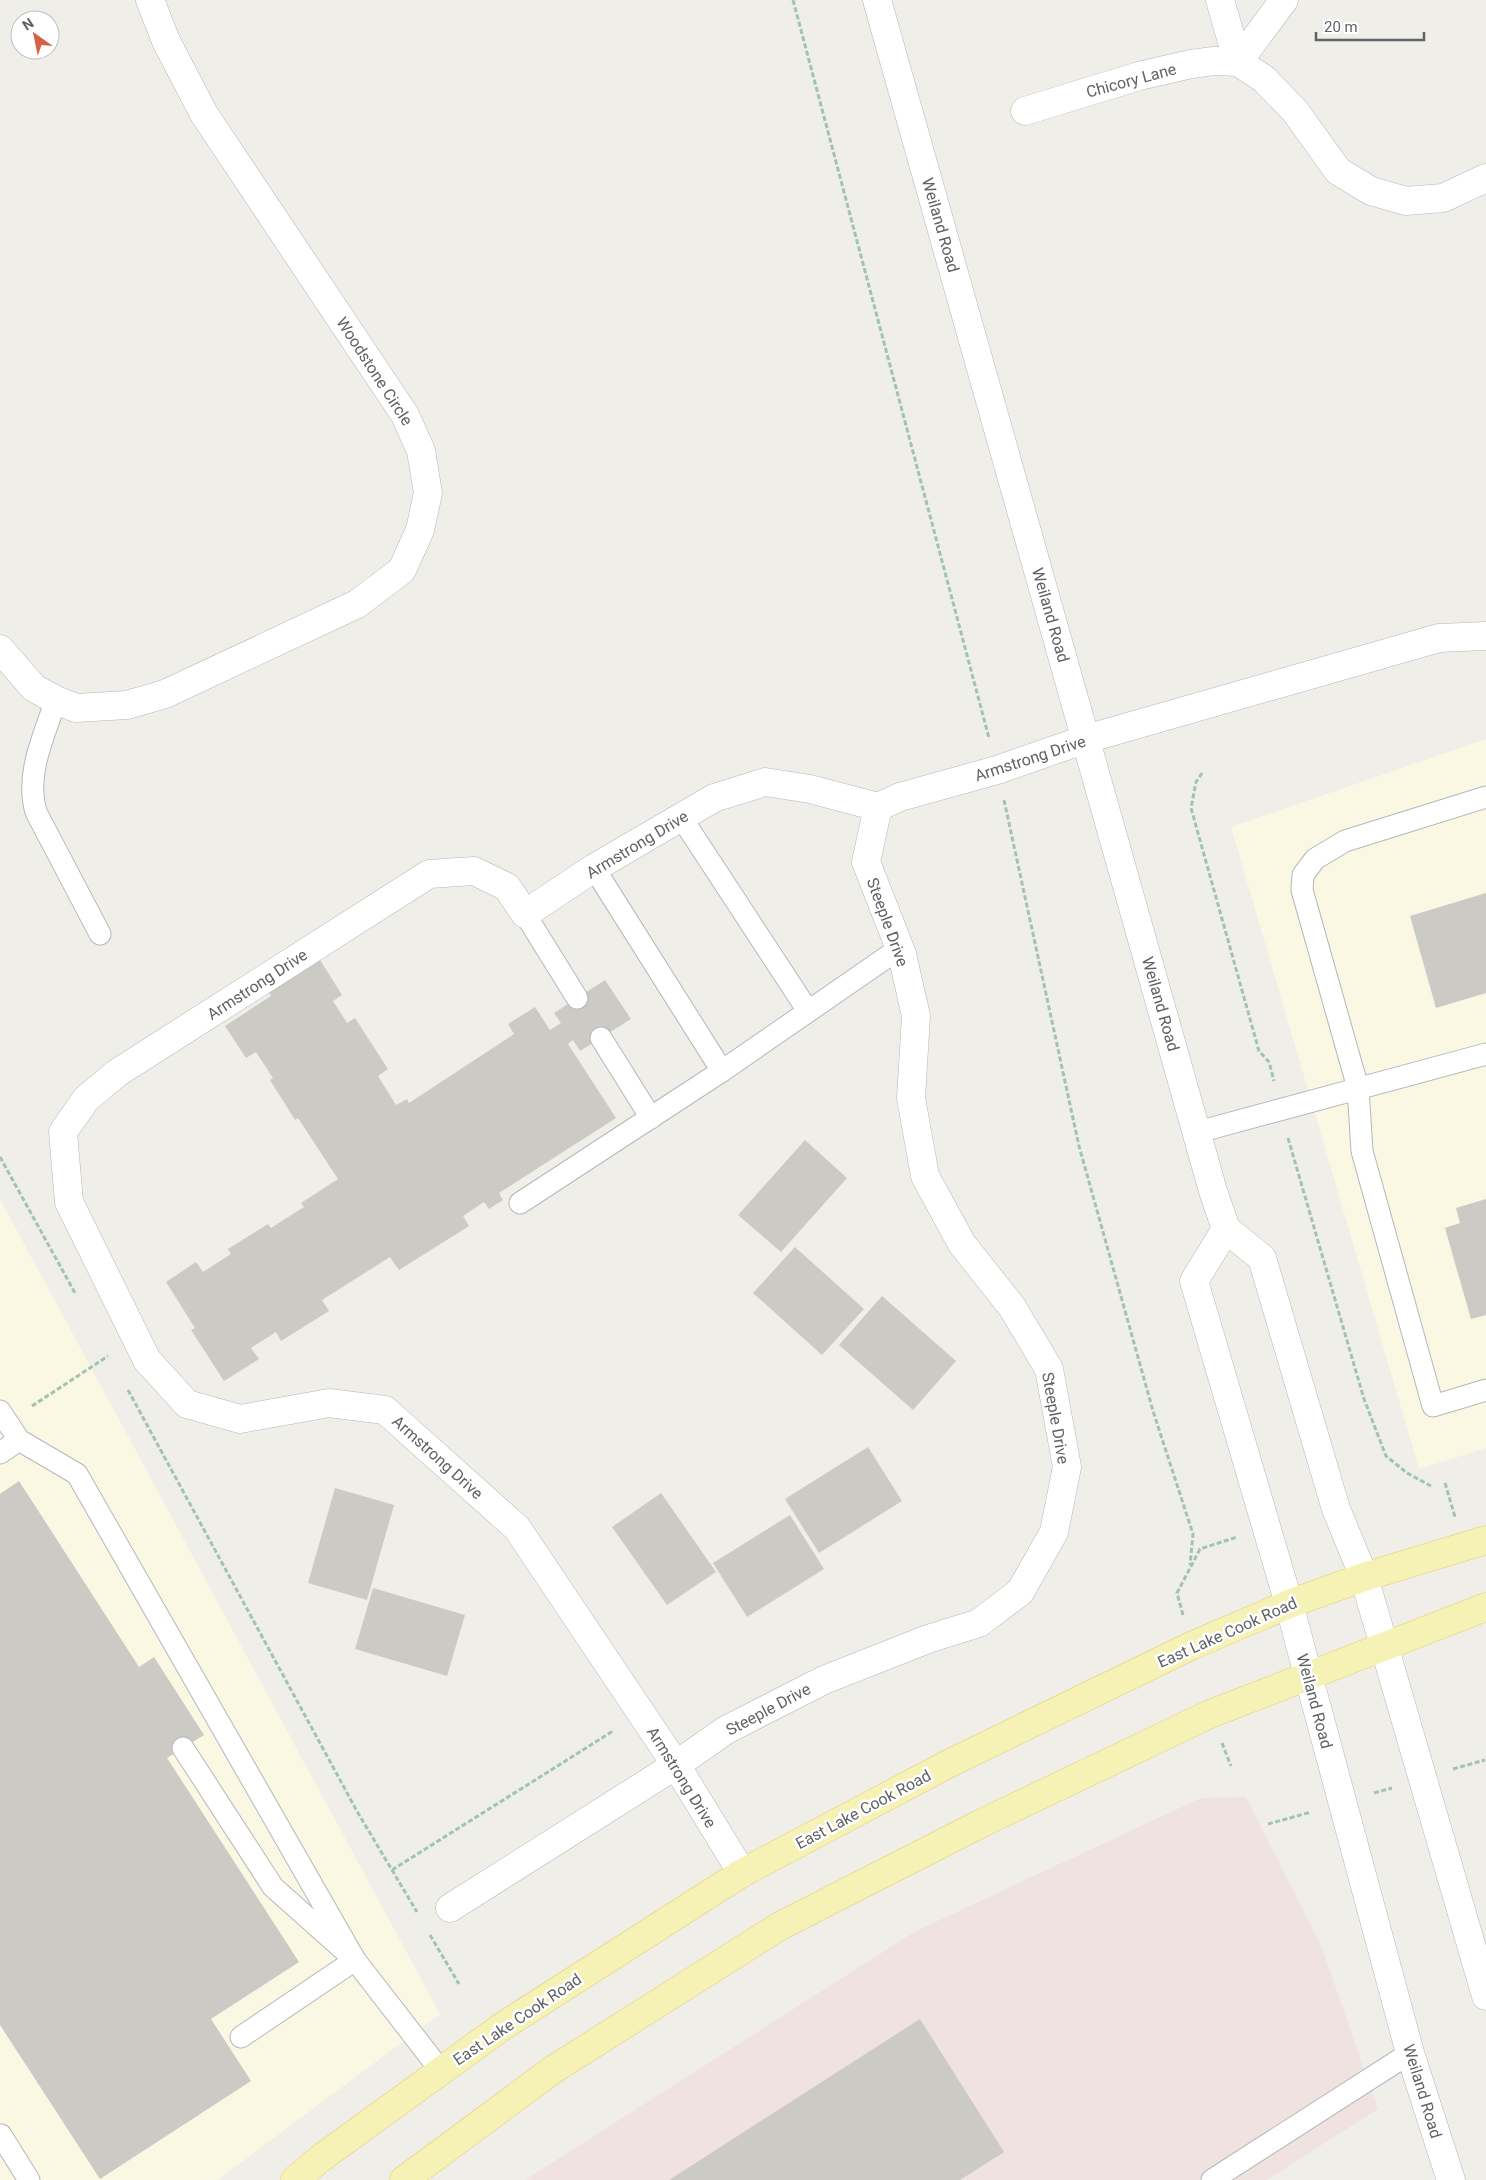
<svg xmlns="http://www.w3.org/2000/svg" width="1486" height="2180" font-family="Roboto,sans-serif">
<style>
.commercial{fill:#faf7e2}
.medical{fill:#f0e3df}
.building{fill:#cbcac4}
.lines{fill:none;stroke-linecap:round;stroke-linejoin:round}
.lane-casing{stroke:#b5b7bb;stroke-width:23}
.street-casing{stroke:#b5b7bb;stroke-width:29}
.secondary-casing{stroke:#b4b6ba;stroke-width:29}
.primary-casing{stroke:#e2ce6e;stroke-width:29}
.path{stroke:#a1c4af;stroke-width:3;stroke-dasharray:5 2.5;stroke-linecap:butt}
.lane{stroke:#fff;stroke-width:21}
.street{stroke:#fff;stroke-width:28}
.secondary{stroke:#fff;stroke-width:28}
.primary{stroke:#f6f2b6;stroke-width:28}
.labels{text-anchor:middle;stroke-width:5;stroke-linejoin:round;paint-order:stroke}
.street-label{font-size:16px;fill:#5f6266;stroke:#fff}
</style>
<rect width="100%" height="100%" fill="#efeee8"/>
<g class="commercial">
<path d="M1486 739V1448L1419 1469 1231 827Z"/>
<path d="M0 1199 440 2014 218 2180H0Z"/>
</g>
<path class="medical" d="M1246 1797 1322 1948 1378 2109 1267 2180H525L916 1931 1201 1798Z"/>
<g class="building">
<path d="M1486 893V993L1436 1008 1410 916Z"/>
<path d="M320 960 342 995 333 1001 347 1023 355 1018 388 1069 378 1076 396 1105 407 1099 409 1103 514 1034 508 1024 535 1007 550 1030 561 1023 554 1013 605 980 631 1019 580 1051 573 1040 568 1044 616 1118 499 1193 503 1200 489 1209 484 1202 463 1216 469 1226 399 1270 390 1257 322 1300 329 1311 281 1341 276 1332 251 1348 259 1359 224 1381 191 1330 195 1328 166 1282 196 1262 203 1272 231 1254 228 1249 268 1224 271 1228 304 1207 301 1203 338 1179 298 1118 295 1120 270 1080 273 1078 256 1052 246 1058 225 1026 271 996 269 992Z"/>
<path d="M805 1140 847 1178 781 1252 738 1215Z"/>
<path d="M1486 1199V1315L1471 1319 1445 1228 1460 1223 1456 1208Z"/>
<path d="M795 1247 864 1309 822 1355 753 1293Z"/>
<path d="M882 1296 956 1361 913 1410 839 1345Z"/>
<path d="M868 1447 902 1501 819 1553 785 1499Z"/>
<path d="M19 1481 139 1667 154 1657 204 1735 167 1758 299 1962 211 2019 251 2081 100 2179 0 2025V1494Z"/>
<path d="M335 1488 394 1505 367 1600 308 1583Z"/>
<path d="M661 1493 716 1572 667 1605 612 1527Z"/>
<path d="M790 1515 824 1569 747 1617 713 1563Z"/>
<path d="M373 1588 465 1615 447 1676 355 1649Z"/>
<path d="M920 2019 1004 2152 960 2180H669Z"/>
</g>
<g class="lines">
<defs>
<g id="lane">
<path d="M56 700C44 736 25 774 36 812L100 934"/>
<path d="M1486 797 1345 841 1315 859 1303 875 1302 890 1358 1088 1362 1151 1433 1406 1486 1390"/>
<path d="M681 817 808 1011"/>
<path d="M594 868 722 1071"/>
<path d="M525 914 577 998"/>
<path d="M601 1038 651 1118"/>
<path d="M1198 1132 1486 1054"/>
<path d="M520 1203 722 1071 900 948"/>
<path d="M0 1411 19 1440 77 1474 355 1960 441 2071"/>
<path d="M0 1453 19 1440"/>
<path d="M183 1748 273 1887 355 1960 241 2037"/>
<path d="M1 2135 29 2180"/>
<path d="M1212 2180 1410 2053"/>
</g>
<g id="street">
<path d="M1220 0 1238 62"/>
<path d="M1238 62 1284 0"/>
<path d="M1025 111 1139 76 1191 64 1214 61 1238 62 1264 79 1295 111 1338 171 1371 191 1406 201 1443 198 1486 178"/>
<path d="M0 649 34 688 56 700 76 708 127 705 165 694 357 604 402 570 420 530 428 493 421 451 405 415 204 114 166 41 150 0"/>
<path d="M742 1873 676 1765 517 1528 385 1410 329 1403 240 1419 187 1404 147 1360 69 1202 63 1132 86 1099 117 1073 429 874 474 871 507 887 525 914 594 868 714 798 765 782 810 789 878 807 900 797 997 770 1086 739"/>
<path d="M450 1908 676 1765 726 1730 824 1680 928 1639 979 1623 1020 1592 1054 1532 1067 1467 1049 1369 1012 1307 962 1244 925 1176 911 1098 916 1016 902 954 866 862 878 807"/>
</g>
<g id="secondary">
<path d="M877 0 1213 1191 1226 1229 1262 1258 1336 1509 1364 1577 1486 1996"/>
<path d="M1086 739 1439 638 1486 636"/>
<path d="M1226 1229 1194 1281 1289 1604 1410 2053 1451 2180"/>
</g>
<g id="primary">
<path d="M295 2180 321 2158 503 2026 742 1873 948 1764 1193 1645 1289 1604 1364 1577 1486 1540"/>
<path d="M404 2180 554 2069 780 1926 982 1823 1210 1714 1486 1607"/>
</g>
</defs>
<use href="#lane" class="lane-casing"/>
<use href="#street" class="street-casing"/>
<use href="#secondary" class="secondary-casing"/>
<use href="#primary" class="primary-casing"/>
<g class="path">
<path d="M793 0 989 738"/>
<path d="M1202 773 1196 782 1191 808 1259 1051 1269 1062 1274 1081"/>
<path d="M1004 800 1079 1146 1153 1411 1193 1534 1190 1565"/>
<path d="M1288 1138 1364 1399 1386 1456 1407 1473 1431 1486"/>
<path d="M0 1157 75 1293"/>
<path d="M128 1390 358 1813 417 1912"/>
<path d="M32 1406 108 1356"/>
<path d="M1445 1483 1455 1517"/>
<path d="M1183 1615 1177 1593 1200 1549 1237 1537"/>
<path d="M1222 1743 1231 1766"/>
<path d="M1453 1769 1485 1760"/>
<path d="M1374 1793 1392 1788"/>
<path d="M1268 1824 1311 1812"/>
<path d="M392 1870 613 1731"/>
<path d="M430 1935 459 1984"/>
</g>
<use href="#lane" class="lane"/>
<use href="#street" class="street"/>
<use href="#secondary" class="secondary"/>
<use href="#primary" class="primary"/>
</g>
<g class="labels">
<g class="street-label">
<text transform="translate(1131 80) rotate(-15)" y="6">Chicory Lane</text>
<text transform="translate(941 225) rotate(74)" y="6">Weiland Road</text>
<text transform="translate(375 371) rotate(57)" y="6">Woodstone Circle</text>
<text transform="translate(1051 615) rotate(74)" y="6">Weiland Road</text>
<text transform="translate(1030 758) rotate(-18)" y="6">Armstrong Drive</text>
<text transform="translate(637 844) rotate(-31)" y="6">Armstrong Drive</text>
<text transform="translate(888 922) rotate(70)" y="6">Steeple Drive</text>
<text transform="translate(257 984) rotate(-33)" y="6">Armstrong Drive</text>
<text transform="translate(1161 1004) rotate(74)" y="6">Weiland Road</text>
<text transform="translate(1056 1418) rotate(80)" y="6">Steeple Drive</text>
<text transform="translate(438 1457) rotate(42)" y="6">Armstrong Drive</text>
<text transform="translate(1227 1632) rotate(-24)" y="6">East Lake Cook Road</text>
<text transform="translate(1315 1701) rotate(75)" y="6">Weiland Road</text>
<text transform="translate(768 1709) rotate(-28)" y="6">Steeple Drive</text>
<text transform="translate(682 1777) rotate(58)" y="6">Armstrong Drive</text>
<text transform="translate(863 1809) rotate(-28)" y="6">East Lake Cook Road</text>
<text transform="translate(517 2019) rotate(-34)" y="6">East Lake Cook Road</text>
<text transform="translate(1423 2091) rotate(73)" y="6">Weiland Road</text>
</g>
</g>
<g transform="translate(35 35) rotate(327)"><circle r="24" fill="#ffffff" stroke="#bfc0c2"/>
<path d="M0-4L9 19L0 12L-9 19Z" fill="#d66147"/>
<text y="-8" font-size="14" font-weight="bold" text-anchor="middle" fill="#5f6266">N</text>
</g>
<path d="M1316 32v8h108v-8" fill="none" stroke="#5f6266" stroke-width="2.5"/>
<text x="1324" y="32" font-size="15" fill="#5f6266" stroke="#ffffff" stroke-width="4" paint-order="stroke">20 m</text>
</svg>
